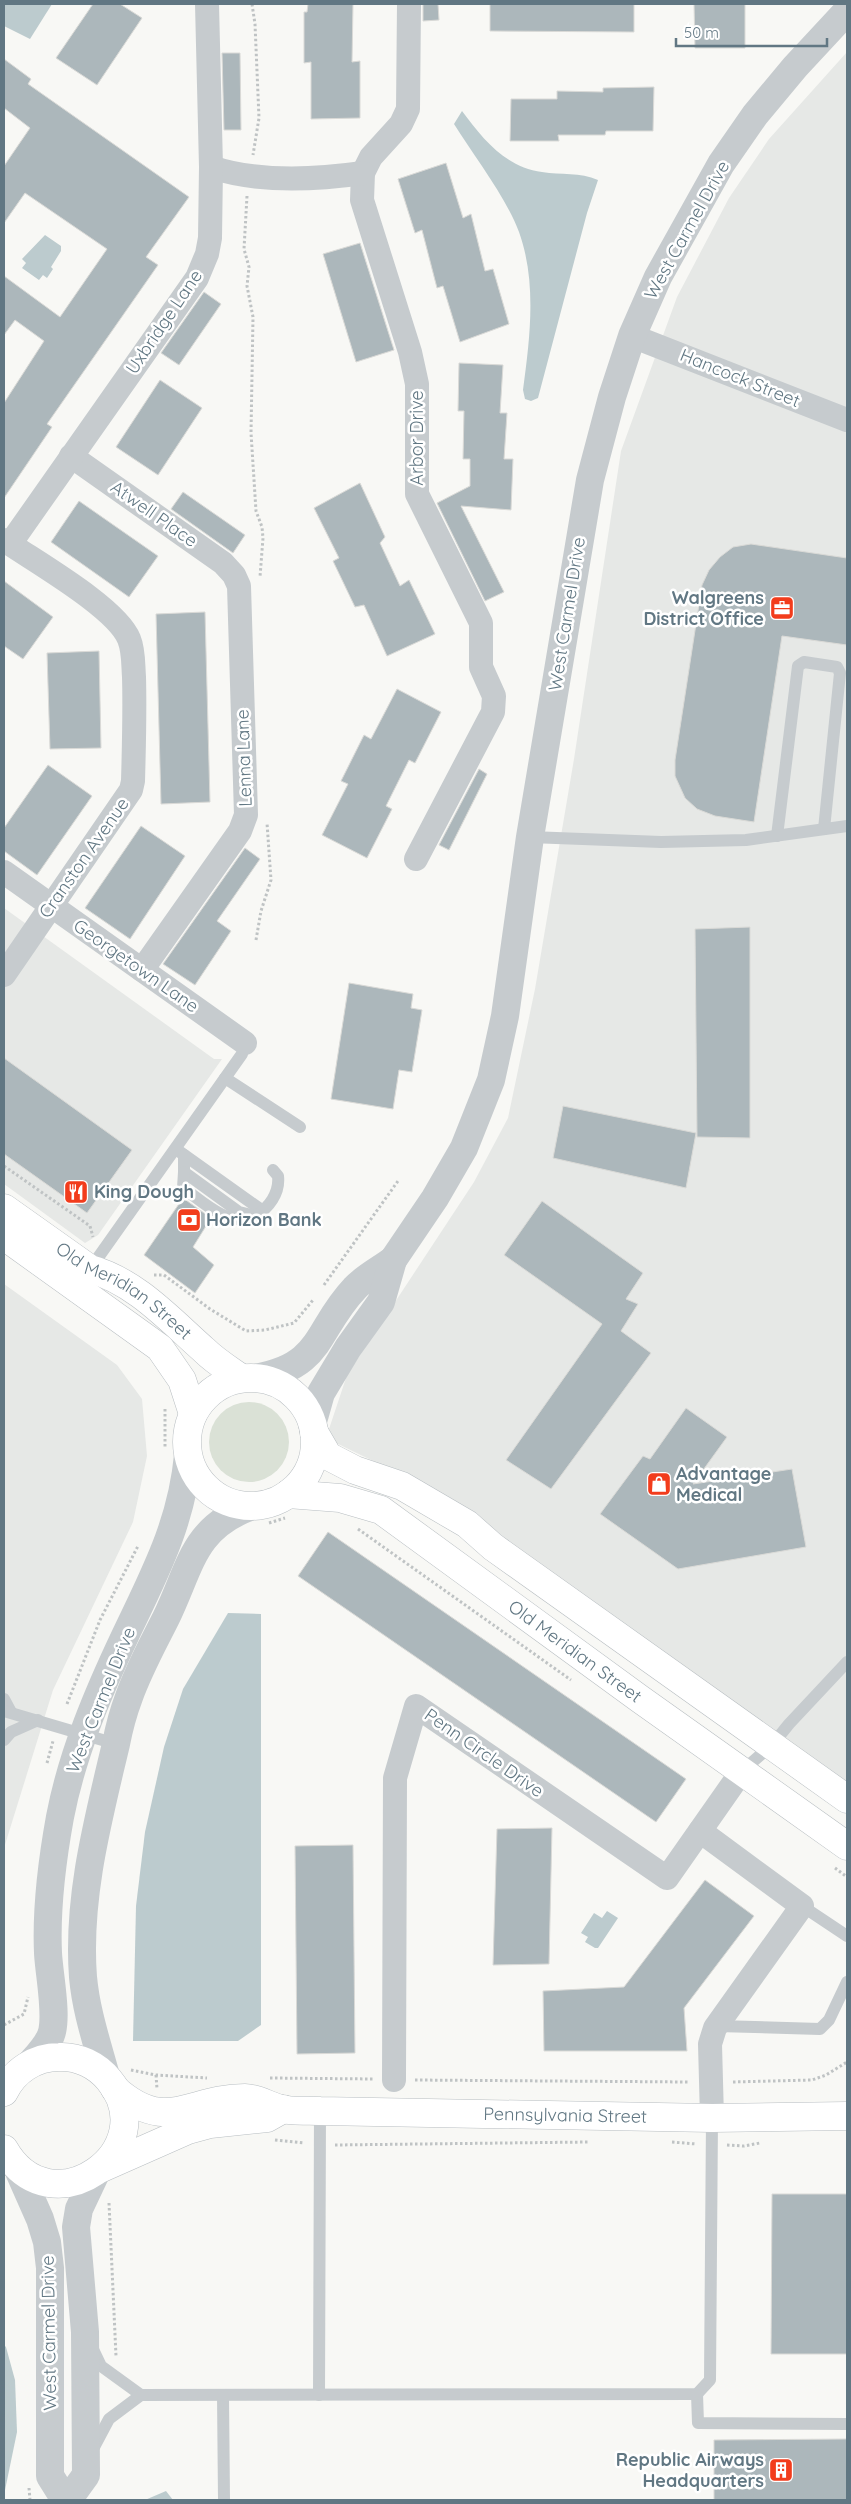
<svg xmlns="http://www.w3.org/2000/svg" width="851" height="2504" font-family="Quicksand,sans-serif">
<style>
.built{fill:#e6e8e6}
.green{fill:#dae1d6}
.water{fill:#bccbce}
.building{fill:#acb7bb;stroke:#dadad7}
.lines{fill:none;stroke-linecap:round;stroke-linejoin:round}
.secondary-casing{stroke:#b8bec2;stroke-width:29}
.path{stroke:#bfc3c4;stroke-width:3;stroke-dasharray:2.5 2.5;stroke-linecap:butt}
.service{stroke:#c6cbce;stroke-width:12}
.minor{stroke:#c6cbce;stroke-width:24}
.tertiary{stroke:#c6cbce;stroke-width:28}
.secondary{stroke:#fff;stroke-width:28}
.labels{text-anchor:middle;stroke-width:5;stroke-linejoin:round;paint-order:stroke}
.street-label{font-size:18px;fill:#617783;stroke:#fff}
.poi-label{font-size:18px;font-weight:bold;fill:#617783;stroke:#fff;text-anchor:start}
</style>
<rect width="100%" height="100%" fill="#f8f8f5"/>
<g class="built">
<path d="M847 52V1790L439 1493 334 1442 329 1429 347 1375 474 1182 508 1118 535 989 574 759 621 451 677 297 729 198 769 139Z"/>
<path d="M4 908 214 1059H222L98 1235 85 1243 4 1184Z"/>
<path d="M4 1284 117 1365 142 1399 147 1456 133 1522 53 1690 4 1848Z"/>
</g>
<circle class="green" cx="249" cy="1442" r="40"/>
<g class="water">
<path d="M4 4H52L30 39 4 26Z"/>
<path d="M462 111C483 139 505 167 542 172 561 175 580 172 598 180L587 213 538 398 531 401 525 399 523 390C530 338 537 282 519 232 506 197 474 156 454 124Z"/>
<path d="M45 235 61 246V251L51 267 53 269 47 278 43 275 39 280 22 268 26 263 22 259Z"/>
<path d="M228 1613 261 1614V2025L238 2041H133L136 1906 145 1832 164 1747 183 1689Z"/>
<path d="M607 1911 618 1918 598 1948H595L585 1942 588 1937 581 1933 594 1913 602 1918Z"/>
<path d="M4 2345 6 2347 15 2380 17 2432 4 2495Z"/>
<path d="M166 2491 173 2500H145Z"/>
</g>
<g class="building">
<path d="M93 4H120L142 18 97 85 56 58Z"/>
<path d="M308 4H353L352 62 360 61V118L311 119V62L304 63V12H307Z"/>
<path d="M423 4H438L439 20 423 21Z"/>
<path d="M490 4H634V32L490 31Z"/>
<path d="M694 4H745V48H695Z"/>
<path d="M222 53H240L241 130H224Z"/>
<path d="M4 59 31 79 28 84 189 197 146 257 158 265 47 424 52 427 4 498V403L44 341 15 320 4 335V276L60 317 107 249 25 193 4 223V166L30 128 4 108Z"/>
<path d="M654 87 653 131H606L605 135H558L559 141H510L511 99H557V91L603 92V88Z"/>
<path d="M446 163 463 218 471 214 485 271 493 269 509 324 460 342 443 286 437 288 422 230 415 233 398 179Z"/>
<path d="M360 243 394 350 356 362 323 254Z"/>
<path d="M204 292 221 304 179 365 161 353Z"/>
<path d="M459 363 503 365 500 413H507L504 459H513L511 510 461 506 504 592 485 601 437 503 470 486V459H463L464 411H458Z"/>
<path d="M160 380 202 408 158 475 116 447Z"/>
<path d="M360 483 385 537 380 543 400 586 409 580 435 634 387 656 364 605 355 607 333 561 339 558 314 508Z"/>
<path d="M183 492 245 535 233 553 171 509Z"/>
<path d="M79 501 158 556 129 597 51 542Z"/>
<path d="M751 544 847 558V645L782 636 754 822 715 816 697 809 685 798 675 776V760L702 585 709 570 720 557 733 547Z"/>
<path d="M4 581 53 617 23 659 4 646Z"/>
<path d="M205 612 210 802 161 804 156 614Z"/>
<path d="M99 651 101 748 50 749 47 653Z"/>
<path d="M397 689 441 712 415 763 409 760 386 806 392 809 367 858 322 835 348 784 341 781 364 735 371 739Z"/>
<path d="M48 765 92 796 37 875 4 851V828Z"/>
<path d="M479 769 487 774 449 850 439 845Z"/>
<path d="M141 826 185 856 130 939 85 908Z"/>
<path d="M245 848 260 859 217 921 231 931 195 985 163 964Z"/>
<path d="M750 927V1138L697 1137 695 929Z"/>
<path d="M349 983 413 994 411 1008 422 1010 412 1072 399 1070 393 1109 331 1099Z"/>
<path d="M4 1058 132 1150 87 1213 4 1154Z"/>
<path d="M563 1106 696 1133 686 1188 553 1158Z"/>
<path d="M183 1198 211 1218 193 1247 214 1265 195 1293 144 1255Z"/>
<path d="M542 1201 643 1273 626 1299 638 1304 621 1331 651 1353 551 1489 506 1460 602 1324 504 1255Z"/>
<path d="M686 1408 727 1437 693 1484 792 1469 806 1547 678 1569 600 1514 643 1456 650 1459Z"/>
<path d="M328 1532 686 1779 656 1822 298 1576Z"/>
<path d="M552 1828 549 1964 493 1965 497 1829Z"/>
<path d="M353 1845 355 2053 297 2054 295 1846Z"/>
<path d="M705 1880 754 1916 684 2008 687 2051H544L543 1991 624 1987Z"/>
<path d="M772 2194H847V2354H771Z"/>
<path d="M847 2439V2500H714V2440Z"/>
</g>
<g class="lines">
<defs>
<g id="secondary">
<path id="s1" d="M4 1208 90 1269C135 1281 170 1320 204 1350 215 1361 228 1369 241 1378"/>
<path d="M4 1236 160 1348 182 1380 193 1414"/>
<circle cx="251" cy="1442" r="64"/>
<path d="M314 1432 328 1456 355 1470 402 1486 467 1524 493 1547 847 1799"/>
<path id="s2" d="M288 1494 340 1498 381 1510 640 1699 847 1846"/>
<path id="s3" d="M115 2089C167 2135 189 2098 245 2098 257 2098 269 2106 281 2109 293 2112 308 2110 320 2111L712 2118 847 2116"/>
<path d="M4 2092C14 2071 35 2057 59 2057 78 2056 97 2065 109 2080 166 2149 51 2232 4 2149"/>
<path d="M102 2168 188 2130 210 2124 267 2118 283 2109"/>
</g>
</defs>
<use href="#secondary" class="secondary-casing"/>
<g class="path">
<path d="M252 4 255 24 259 118 253 155"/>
<path d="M247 196 244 249 249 267 247 286 253 317 251 433 256 511 262 527 263 538 260 577"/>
<path d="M256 940 261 911 271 880 267 823"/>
<path d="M4 1166 90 1226 93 1237"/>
<path d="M154 1275H164L210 1309 246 1331 265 1330 294 1323 313 1300"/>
<path d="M324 1285 398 1181"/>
<path d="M165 1409V1447"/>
<path d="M269 1523 285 1518"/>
<path d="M358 1529 571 1680"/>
<path d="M67 1704 100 1620 138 1546"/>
<path d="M47 1763 53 1741"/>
<path d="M835 1868 847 1877"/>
<path d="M4 2025 24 2014 28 1997"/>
<path d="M131 2070 156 2075 207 2078"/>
<path d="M156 2075 157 2089"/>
<path d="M270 2078 374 2079"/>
<path d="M415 2080 689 2082"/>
<path d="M733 2082 812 2080 826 2075 847 2062"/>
<path d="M275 2140 304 2143"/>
<path d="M672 2142 696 2144"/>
<path d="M335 2145 589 2142"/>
<path d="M727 2145 744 2146 760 2143"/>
<path d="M109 2203 116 2356"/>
<path d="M29 2488 30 2500"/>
</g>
<g class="service">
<path d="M777 836 798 666 804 662 837 667 840 673 824 829"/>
<path d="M530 837 661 842 746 840 847 826"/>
<path d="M225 1078 300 1127"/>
<path d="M180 1152 263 1211"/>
<path d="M184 1155V1172L239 1212 255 1216C269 1208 280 1193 278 1176L273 1170"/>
<path d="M184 1172 183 1188C202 1201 225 1225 250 1218"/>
<path d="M90 1269 242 1054 245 1043"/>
<path d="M4 1699 11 1712"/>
<path d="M4 1711 116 1744"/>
<path d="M4 1740 11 1732 38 1720"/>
<path d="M742 1771 772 1745 789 1724 847 1662"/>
<path d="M802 1906 847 1936"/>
<path d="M717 2026 820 2029 829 2020 847 1982"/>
<path d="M91 2345 101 2366 141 2395"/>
<path d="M697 2394 698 2423 847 2424"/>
<path d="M223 2395 224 2500"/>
<path d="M319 2395 320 2111"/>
<path d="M92 2451 109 2419 141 2395 697 2394 710 2380 712 2118"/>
</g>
<g class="minor">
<path d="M409 4 408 109 401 124 371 157 363 173 362 200 410 352 417 384V494L481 623V667L494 696 493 712 416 859"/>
<path d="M211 167C258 183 314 180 363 173"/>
<path d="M632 336 847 420"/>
<path d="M71 456 223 563 234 575 239 586 246 815 240 831 142 970"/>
<path d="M4 540C34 561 116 607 129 639 134 651 133 665 134 677 135 712 134 746 133 781L131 790 4 975"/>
<path d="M10 544 197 278 207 254 210 238 211 167 207 4"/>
<path d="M4 872 245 1043"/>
<path d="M700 1831 802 1906 715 2028 710 2044 712 2118"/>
<path d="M394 2080 395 1778 416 1706 667 1878 742 1771"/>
</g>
<g class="tertiary">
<path d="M255 1378C324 1366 315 1330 355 1288 365 1277 381 1269 393 1260"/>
<path d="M312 1425 321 1393 348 1348 381 1302 393 1260 435 1198 464 1148 491 1080 505 1016 530 837 590 480 612 397 632 336 658 277 721 164 755 115 795 67 847 11"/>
<path d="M29 2065C37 2056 47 2046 51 2035 58 2017 49 1974 48 1953 46 1908 52 1861 60 1817 72 1754 98 1693 125 1636 154 1575 182 1523 188 1455"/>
<path d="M106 2076C97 2043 86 2011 83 1977 77 1898 98 1820 116 1744 119 1728 123 1713 129 1697 139 1669 153 1644 166 1618 191 1567 192 1528 252 1506"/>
<path d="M17 2167 40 2219 47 2242 50 2268V2476L65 2500"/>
<path d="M68 2500 86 2475 85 2332 76 2227 79 2209 96 2173"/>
</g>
<use href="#secondary" class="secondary"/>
</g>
<defs>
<symbol id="office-square" viewBox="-11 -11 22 22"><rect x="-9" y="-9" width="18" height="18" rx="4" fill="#f23c1c" stroke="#fff"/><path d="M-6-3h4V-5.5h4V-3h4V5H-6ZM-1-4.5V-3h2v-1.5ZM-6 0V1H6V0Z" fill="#fff"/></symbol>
<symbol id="restaurant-square" viewBox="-11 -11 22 22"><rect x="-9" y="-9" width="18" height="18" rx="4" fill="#f23c1c" stroke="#fff"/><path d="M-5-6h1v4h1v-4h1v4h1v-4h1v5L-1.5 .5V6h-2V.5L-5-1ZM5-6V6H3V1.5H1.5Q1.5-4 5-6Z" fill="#fff"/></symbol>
<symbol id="bank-square" viewBox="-11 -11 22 22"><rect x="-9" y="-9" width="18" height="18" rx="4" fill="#f23c1c" stroke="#fff"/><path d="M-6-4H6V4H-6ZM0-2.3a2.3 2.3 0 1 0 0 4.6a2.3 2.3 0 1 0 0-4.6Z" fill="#fff"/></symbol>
<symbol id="shop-square" viewBox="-11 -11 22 22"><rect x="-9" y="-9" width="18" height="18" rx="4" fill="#f23c1c" stroke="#fff"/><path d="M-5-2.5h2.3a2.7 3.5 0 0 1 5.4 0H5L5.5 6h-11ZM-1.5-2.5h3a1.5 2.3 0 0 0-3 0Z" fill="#fff"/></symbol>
<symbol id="building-square" viewBox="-11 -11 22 22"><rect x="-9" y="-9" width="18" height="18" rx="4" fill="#f23c1c" stroke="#fff"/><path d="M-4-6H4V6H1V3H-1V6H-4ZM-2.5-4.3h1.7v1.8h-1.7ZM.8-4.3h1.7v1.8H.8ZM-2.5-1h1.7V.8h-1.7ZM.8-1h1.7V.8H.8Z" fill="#fff"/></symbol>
</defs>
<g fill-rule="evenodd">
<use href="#office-square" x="768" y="594" width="28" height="28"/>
<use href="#restaurant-square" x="62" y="1178" width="28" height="28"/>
<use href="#bank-square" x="175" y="1206" width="28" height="28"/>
<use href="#shop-square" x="645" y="1470" width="28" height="28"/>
<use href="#building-square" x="767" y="2456" width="28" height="28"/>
</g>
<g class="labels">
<g class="street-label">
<text transform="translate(687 230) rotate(-61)" y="6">West Carmel Drive</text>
<text transform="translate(164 322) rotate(-56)" y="6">Uxbridge Lane</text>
<text transform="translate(740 378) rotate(22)" y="6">Hancock Street</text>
<text transform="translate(417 438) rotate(-90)" y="6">Arbor Drive</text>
<text transform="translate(154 514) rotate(35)" y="6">Atwell Place</text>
<text transform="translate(567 614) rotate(-81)" y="6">West Carmel Drive</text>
<text transform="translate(244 758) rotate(-92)" y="6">Lenna Lane</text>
<text transform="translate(84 858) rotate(-55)" y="6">Cranston Avenue</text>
<text transform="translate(136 966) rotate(35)" y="6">Georgetown Lane</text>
<text dy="6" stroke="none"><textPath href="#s1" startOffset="146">Old Meridian Street</textPath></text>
<text dy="6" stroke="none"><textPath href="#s2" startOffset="335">Old Meridian Street</textPath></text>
<text transform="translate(101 1700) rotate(-68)" y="6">West Carmel Drive</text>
<text transform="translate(484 1753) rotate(35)" y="6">Penn Circle Drive</text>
<text dy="6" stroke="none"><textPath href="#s3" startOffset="460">Pennsylvania Street</textPath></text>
<text transform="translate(49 2333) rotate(-91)" y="6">West Carmel Drive</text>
</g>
<g class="poi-label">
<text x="764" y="604" text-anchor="end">Walgreens<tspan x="764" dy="21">District Office</tspan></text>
<text x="94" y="1198">King Dough</text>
<text x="206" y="1226">Horizon Bank</text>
<text x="676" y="1480">Advantage<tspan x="676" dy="21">Medical</tspan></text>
<text x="764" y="2466" text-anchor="end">Republic Airways<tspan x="764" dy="21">Headquarters</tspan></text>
</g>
</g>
<rect width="851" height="2504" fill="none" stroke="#617783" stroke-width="10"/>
<path d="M676 38v8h151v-8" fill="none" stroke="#617783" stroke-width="2.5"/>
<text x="684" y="38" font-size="15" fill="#617783" stroke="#ffffff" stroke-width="4" paint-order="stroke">50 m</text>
</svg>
